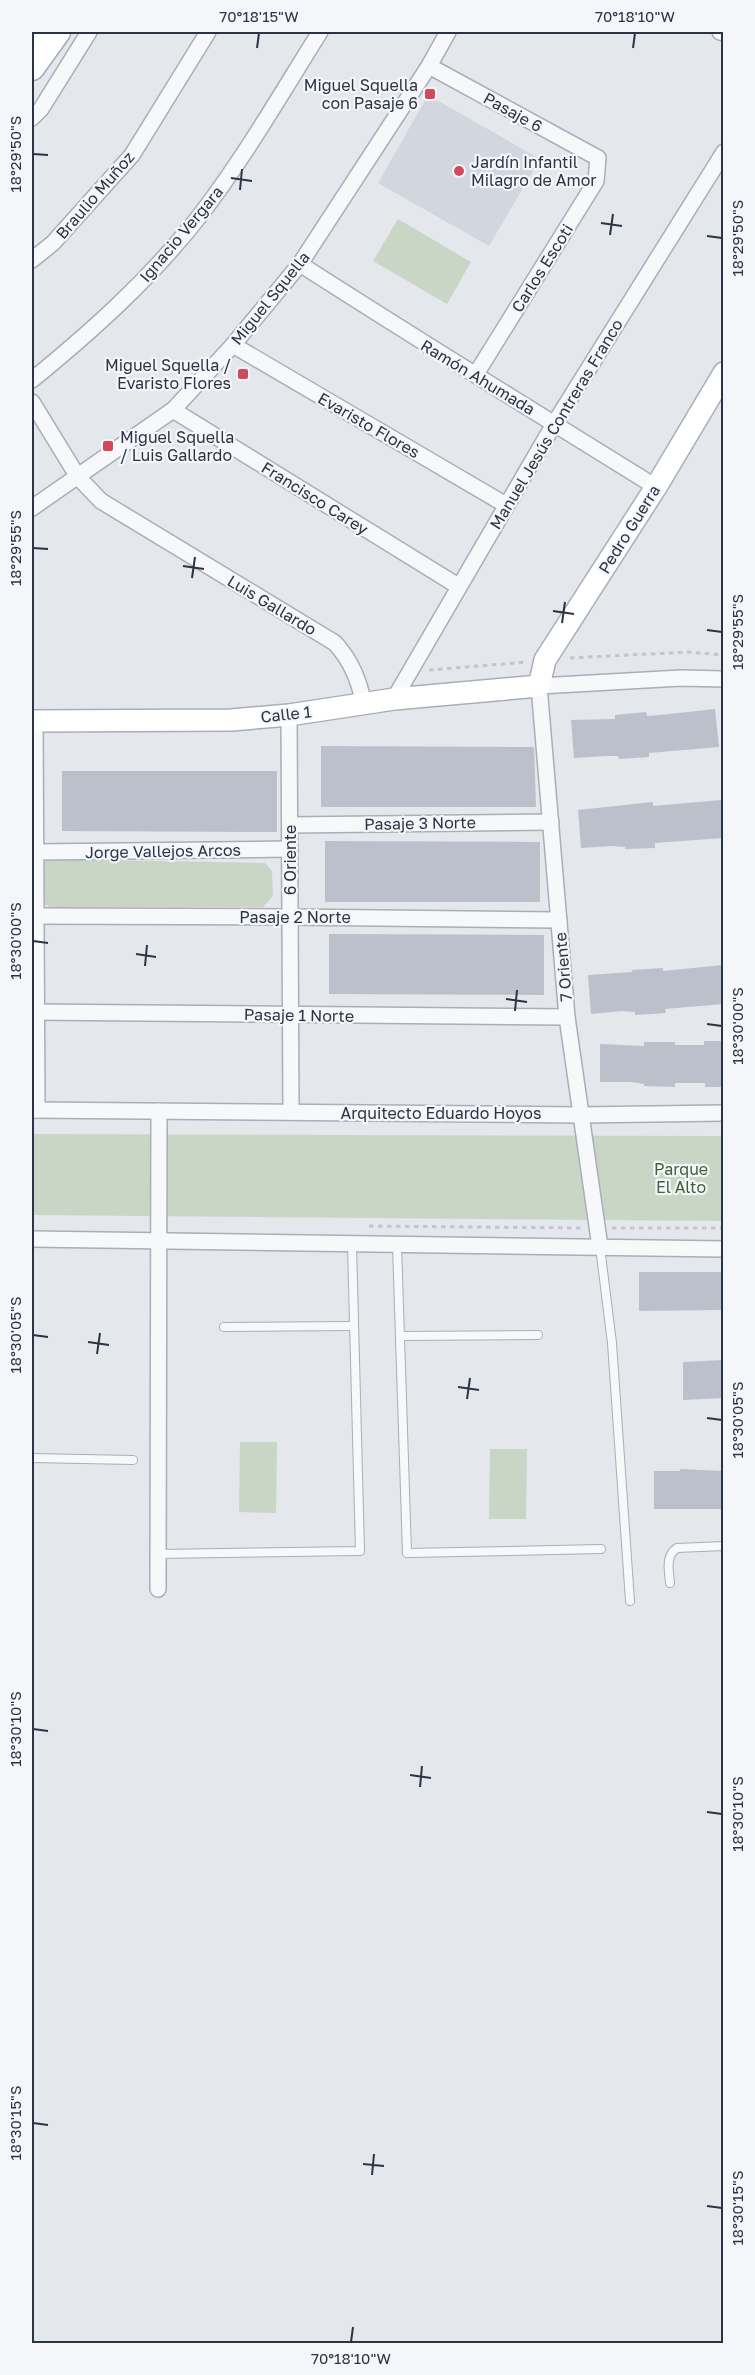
<svg xmlns="http://www.w3.org/2000/svg" width="755" height="2375" font-family="'Golos Text',sans-serif">
<style>
.built{fill:#d2d6de}
.green{fill:#c9d6c5}
.building{fill:#bbc0ca}
.lines{fill:none;stroke-linecap:round;stroke-linejoin:round}
.lane-casing{stroke:#a9aeb7;stroke-width:10}
.street-casing{stroke:#a9aeb7;stroke-width:18}
.secondary-casing{stroke:#a9aeb7;stroke-width:24}
.primary-casing{stroke:#a3abb8;stroke-width:27}
.path{stroke:#c2c5cb;stroke-width:3;stroke-dasharray:4.5 4.5;stroke-linecap:butt}
.lane{stroke:#f7f8fa;stroke-width:8}
.street{stroke:#f7f8fa;stroke-width:15}
.secondary{stroke:#fff;stroke-width:21}
.primary{stroke:#fff;stroke-width:24}
.ticks{fill:none;stroke:#2b3445;stroke-width:2}
.poi-dot{fill:#d1495b;stroke:#f4f6f9;stroke-width:2}
.labels{text-anchor:middle;stroke-width:4.5;stroke-linejoin:round;paint-order:stroke}
.poi-label{font-size:16px;fill:#2b3445;stroke:#f4f6f9;text-anchor:end}
.street-label{font-size:16px;fill:#2b3445;stroke:#f4f6f9}
.park-label{font-size:16px;fill:#3f6138;stroke:#f4f6f9}
.neatline{fill:none;stroke:#2b3445;stroke-width:2}
.ticks-label{font-size:15px;text-anchor:middle;fill:#2b3445}
</style>
<rect width="100%" height="100%" fill="#e4e7ec"/>
<path class="built" d="M428 95 540 159 489 246 378 183Z"/>
<g class="green">
<path d="M398 219 471 262 447 304 373 261Z"/>
<path d="M48 859 265 863 272 871 273 896 263 907H50L41 902 40 867Z"/>
<path d="M32 1134 723 1136V1221L32 1215Z"/>
<path d="M240 1442H277L276 1513 239 1512Z"/>
<path d="M490 1449H527L526 1519H489Z"/>
</g>
<g class="building">
<path d="M715 709 719 747 649 753V757L619 759 618 756H605L574 758 571 720 615 719V715L646 712 647 716 660 715Z"/>
<path d="M321 746 534 747 536 807H321Z"/>
<path d="M62 771H277V832L62 831Z"/>
<path d="M721 800 723 838 655 843V848L625 849V847L612 846 581 848 578 810 653 802V806Z"/>
<path d="M325 841 540 842V902H325Z"/>
<path d="M329 934 544 935V995L329 994Z"/>
<path d="M723 965V1004L665 1009 666 1013 635 1015V1012L622 1011 591 1014 588 975 632 972V970L663 968V971Z"/>
<path d="M704 1041H723V1087H705V1083H675V1087L644 1086V1084L631 1082H600V1044L644 1046V1042H675V1045H704Z"/>
<path d="M639 1272H721V1310L639 1311Z"/>
<path d="M723 1360V1398L683 1400V1362Z"/>
<path d="M680 1469 723 1471V1509H654V1471H680Z"/>
</g>
<g class="lines">
<defs>
<g id="lane">
<path d="M397 1245 407 1553 601 1549"/>
<path d="M600 1247 612 1343 630 1601"/>
<path d="M224 1327 354 1326"/>
<path d="M401 1336 538 1335"/>
<path d="M32 1458 133 1460"/>
<path d="M158 1554 360 1551 352 1245"/>
<path d="M670 1583C669 1570 665 1556 677 1548L724 1546"/>
</g>
<g id="street">
<path d="M720 32 724 33"/>
<path d="M429 66 598 158 596 181 476 374"/>
<path d="M32 118 41 109 89 32"/>
<path d="M32 260 53 243 132 155 208 32"/>
<path d="M300 264C418 340 537 413 656 487"/>
<path d="M233 345 506 505"/>
<path d="M32 380C92 331 149 280 198 218 243 160 281 94 320 32"/>
<path d="M32 402 78 477 101 501 335 643C352 662 358 679 364 703"/>
<path d="M173 410 458 586"/>
<path d="M32 508 173 410 233 345 300 264 429 66 448 32"/>
<path d="M394 699 554 424 724 152"/>
<path d="M289 715 291 1112"/>
<path d="M35 721 37 1110"/>
<path d="M290 825 551 822"/>
<path d="M36 852 290 849"/>
<path d="M32 916 290 917 559 920"/>
<path d="M32 1012 567 1017"/>
<path d="M32 1110 579 1115 724 1113"/>
<path d="M32 1239 724 1249"/>
<path d="M600 1247 567 1017 539 686 681 678 724 679"/>
<path d="M158 1589 159 1111"/>
</g>
<path id="secondary" d="M32 721 231 720 289 715 394 699 539 686 545 660 656 487 724 373"/>
<g id="primary">
<path d="M32 33 33 32"/>
<path d="M32 68 58 32"/>
</g>
</defs>
<use href="#lane" class="lane-casing"/>
<use href="#street" class="street-casing"/>
<use href="#secondary" class="secondary-casing"/>
<use href="#primary" class="primary-casing"/>
<g class="path">
<path d="M570 658 688 652 724 655"/>
<path d="M429 670 527 662"/>
<path d="M369 1226 582 1228"/>
<path d="M612 1228H724"/>
</g>
<use href="#lane" class="lane"/>
<use href="#street" class="street"/>
<use href="#secondary" class="secondary"/>
<use href="#primary" class="primary"/>
</g>
<path class="ticks" d="M257 48 259 33M633 48 635 33M33 154 48 155M231 178 252 181M240 190 242 169M601 223 622 226M610 235 613 214M707 236 722 238M33 548 48 549M183 566 204 569M192 578 195 557M553 611 574 614M562 623 565 602M707 630 722 632M33 941 48 943M136 954 156 957M145 966 147 945M506 999 527 1002M515 1011 517 990M707 1024 722 1026M33 1335 48 1337M88 1342 109 1345M97 1354 100 1333M458 1387 479 1390M467 1399 470 1378M707 1418 722 1420M33 1729 48 1731M410 1775 431 1778M420 1787 422 1766M707 1812 722 1814M33 2123 48 2125M363 2164 384 2166M372 2175 374 2154M707 2206 722 2208M351 2342 353 2327"/>
<g class="poi-dot">
<rect x="424" y="88" width="12" height="12" rx="3"/>
<circle cx="459" cy="171" r="6"/>
<rect x="237" y="368" width="12" height="12" rx="3"/>
<rect x="102" y="440" width="12" height="12" rx="3"/>
</g>
<g class="labels">
<g class="poi-label">
<text x="418" y="91">Miguel Squella<tspan x="418" dy="18">con Pasaje 6</tspan></text>
<text x="471" y="168" text-anchor="start">Jardín Infantil<tspan x="471" dy="18">Milagro de Amor</tspan></text>
<text x="231" y="371">Miguel Squella /<tspan x="231" dy="18">Evaristo Flores</tspan></text>
<text x="120" y="443" text-anchor="start">Miguel Squella<tspan x="120" dy="18">/ Luis Gallardo</tspan></text>
</g>
<g class="street-label">
<text transform="translate(513 112) rotate(29)" y="6">Pasaje 6</text>
<text transform="translate(95 195) rotate(-49)" y="6">Braulio Muñoz</text>
<text transform="translate(181 234) rotate(-50)" y="6">Ignacio Vergara</text>
<text transform="translate(542 268) rotate(-58)" y="6">Carlos Escoti</text>
<text transform="translate(270 298) rotate(-51)" y="6">Miguel Squella</text>
<text transform="translate(478 377) rotate(31)" y="6">Ramón Ahumada</text>
<text transform="translate(556 424) rotate(-59)" y="6">Manuel Jesús Contreras Franco</text>
<text transform="translate(369 425) rotate(30)" y="6">Evaristo Flores</text>
<text transform="translate(315 498) rotate(32)" y="6">Francisco Carey</text>
<text transform="translate(629 529) rotate(-58)" y="6">Pedro Guerra</text>
<text transform="translate(272 605) rotate(31)" y="6">Luis Gallardo</text>
<text transform="translate(286 714) rotate(-6)" y="6">Calle 1</text>
<text transform="translate(420 823) rotate(-1)" y="6">Pasaje 3 Norte</text>
<text transform="translate(163 851) rotate(-1)" y="6">Jorge Vallejos Arcos</text>
<text transform="translate(290 860) rotate(-90)" y="6">6 Oriente</text>
<text x="295" y="923">Pasaje 2 Norte</text>
<text transform="translate(563 967) rotate(-95)" y="6">7 Oriente</text>
<text transform="translate(299 1015) rotate(1)" y="6">Pasaje 1 Norte</text>
<text x="441" y="1119">Arquitecto Eduardo Hoyos</text>
</g>
<g class="park-label">
<text x="681" y="1175">Parque<tspan x="681" dy="18">El Alto</tspan></text>
</g>
</g>
<rect width="755" height="2375" fill="none" stroke="#f4f6f9" stroke-width="66"/>
<rect x="33" y="33" width="689" height="2309" class="neatline"/>
<g class="ticks-label">
<text x="259" y="22">70°18'15"W</text>
<text x="635" y="22">70°18'10"W</text>
<text transform="translate(16 154) rotate(-90)" y="5">18°29'50"S</text>
<text transform="translate(738 238) rotate(-90)" y="5">18°29'50"S</text>
<text transform="translate(16 548) rotate(-90)" y="5">18°29'55"S</text>
<text transform="translate(738 632) rotate(-90)" y="5">18°29'55"S</text>
<text transform="translate(16 941) rotate(-90)" y="5">18°30'00"S</text>
<text transform="translate(738 1026) rotate(-90)" y="5">18°30'00"S</text>
<text transform="translate(16 1335) rotate(-90)" y="5">18°30'05"S</text>
<text transform="translate(738 1420) rotate(-90)" y="5">18°30'05"S</text>
<text transform="translate(16 1729) rotate(-90)" y="5">18°30'10"S</text>
<text transform="translate(738 1814) rotate(-90)" y="5">18°30'10"S</text>
<text transform="translate(16 2123) rotate(-90)" y="5">18°30'15"S</text>
<text transform="translate(738 2208) rotate(-90)" y="5">18°30'15"S</text>
<text x="351" y="2364">70°18'10"W</text>
</g>
</svg>
